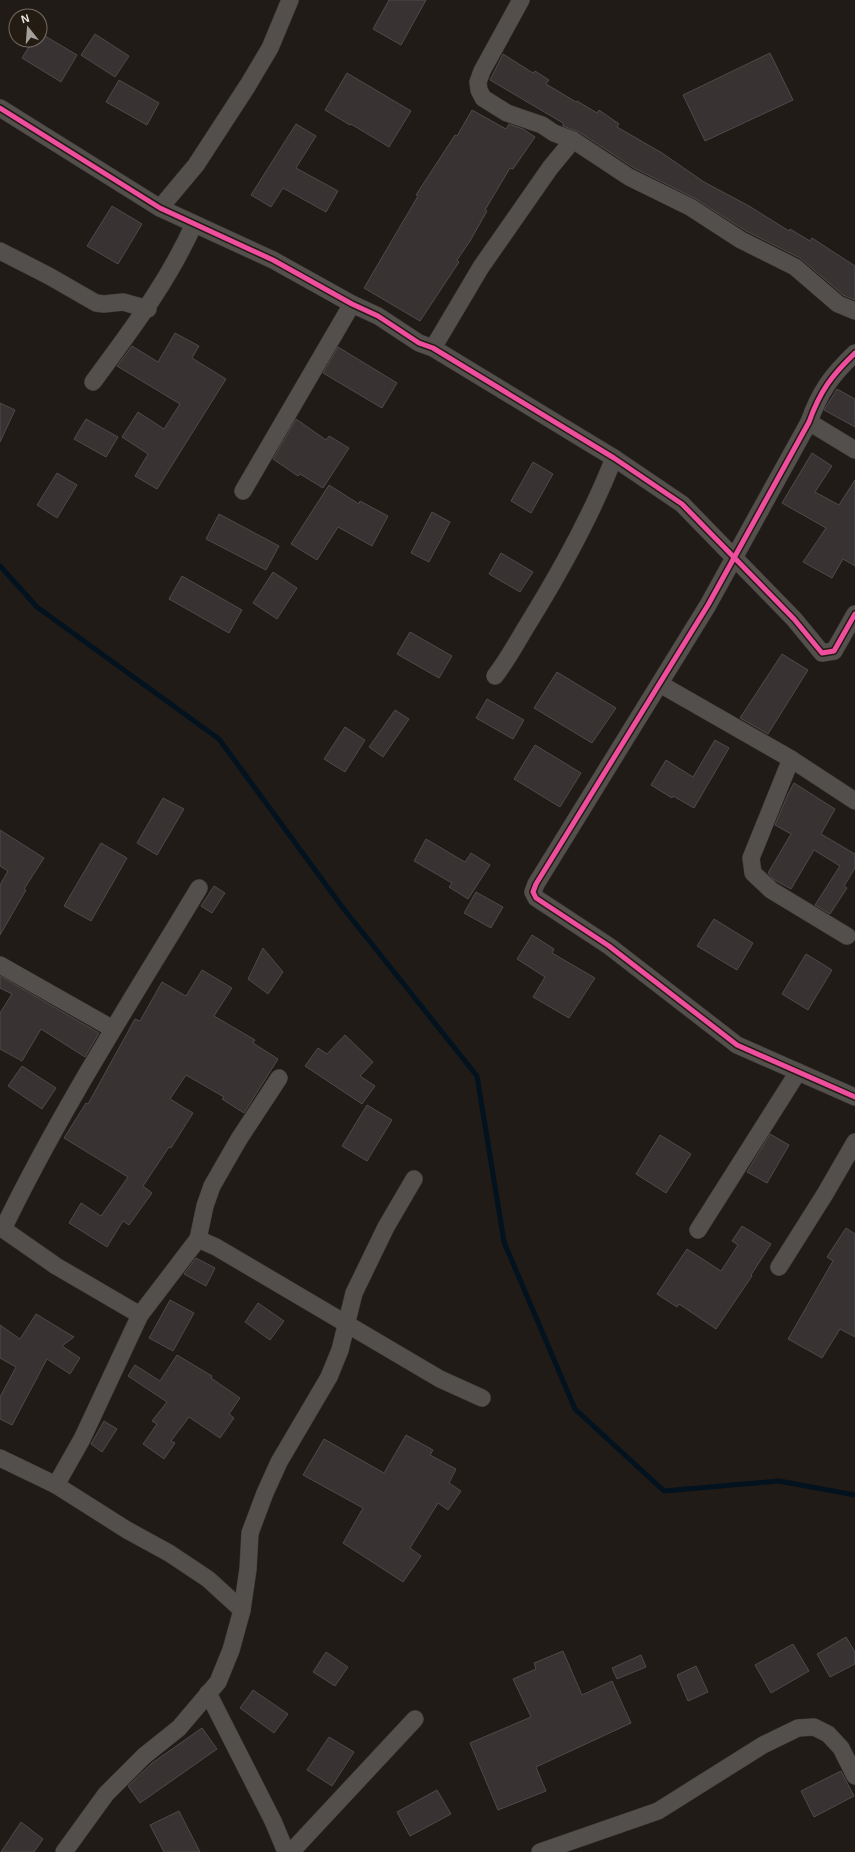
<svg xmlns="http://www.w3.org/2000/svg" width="855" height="1852" font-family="Helvetica,sans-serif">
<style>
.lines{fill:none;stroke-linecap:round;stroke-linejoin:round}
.stream{stroke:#03121f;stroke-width:5}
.building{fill:#383232;stroke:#4f4a4a}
.minor-casing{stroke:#3a3733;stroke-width:18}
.minor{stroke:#534f4c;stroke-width:17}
.cycleway-casing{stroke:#241b12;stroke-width:8}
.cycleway{stroke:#ef4d9e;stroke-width:5}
</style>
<rect width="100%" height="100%" fill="#201b16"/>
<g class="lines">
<path class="stream" d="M0 566 37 607 219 739 343 908 477 1076 504 1242 575 1409 664 1491 779 1481 855 1495"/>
</g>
<g class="building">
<path d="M389 0H426L401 45 373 29Z"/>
<path d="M40 33 77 55 61 82 22 58 33 40H40Z"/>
<path d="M95 34 129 56 115 77 81 55Z"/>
<path d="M770 53 793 100 705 141 683 95Z"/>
<path d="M503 54 533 73 535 71 549 80 546 84 576 102 577 101 597 113 599 110 619 124 617 127 662 153 704 182 749 206 789 231 790 229 810 241 812 238 855 266V300L843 295 800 258 746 231 694 198 634 168 579 132 563 126V123L490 80Z"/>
<path d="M347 73 411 111 389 147 351 124 350 125 325 110Z"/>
<path d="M119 80 159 103 147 125 106 102Z"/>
<path d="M472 110 506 129 509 124 523 129 535 137 513 169 510 168 485 210 487 211 470 241 457 260 459 262 420 321 364 288 418 196 416 195 455 135 457 136Z"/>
<path d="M296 124 316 136 296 168 338 191 326 212 283 188 271 207 251 195Z"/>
<path d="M112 206 142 224 118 264 87 246Z"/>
<path d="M175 333 199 346 192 358 226 379 157 489 135 476 148 454 122 437 138 412 164 429 180 404 117 366 132 346 158 362Z"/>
<path d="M338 347 397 383 382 408 323 373Z"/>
<path d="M837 389 855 399V427L824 410Z"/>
<path d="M0 403 15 410 0 442Z"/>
<path d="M86 419 118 437 106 457 74 439Z"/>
<path d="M296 419 326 440 329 436 349 448 323 488 300 474 298 476 273 459Z"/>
<path d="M812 453 832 466 815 492 839 505 855 480V566L843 559 832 578 803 562 826 528 782 503Z"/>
<path d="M533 462 553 474 531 513 511 501Z"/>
<path d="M57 473 77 485 57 518 37 505Z"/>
<path d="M329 485 359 504 360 501 388 516 372 546 338 527 317 560 291 544Z"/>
<path d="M432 512 450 522 429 562 411 553Z"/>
<path d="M219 514 279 546 266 570 206 539Z"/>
<path d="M501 553 533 572 520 592 489 574Z"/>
<path d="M273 572 297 588 277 619 253 603Z"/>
<path d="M182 576 242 610 229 633 169 599Z"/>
<path d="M410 632 452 656 439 678 397 654Z"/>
<path d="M782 654 808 670 768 734 740 718Z"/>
<path d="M557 672 616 708 592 743 534 708Z"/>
<path d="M487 699 524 720 513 739 476 718Z"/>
<path d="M395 710 409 719 383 757 369 747Z"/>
<path d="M345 727 365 740 345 772 324 759Z"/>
<path d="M715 740 729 748 694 808 673 796 672 798 651 785 666 760 693 777Z"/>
<path d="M535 745 581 773 560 807 514 779Z"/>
<path d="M794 783 835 809 821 834 855 854V868L844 886 847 888 830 914 815 905 840 866 814 850 791 889 773 879 768 873 791 834 775 825 788 794Z"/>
<path d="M163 798 184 809 157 855 137 843Z"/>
<path d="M0 830 44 858 24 889 26 890 0 935V885L8 871 0 866Z"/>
<path d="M426 839 465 862 471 853 490 865 468 899 449 887 452 883 414 861Z"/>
<path d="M101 843 127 858 91 921 64 906Z"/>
<path d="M214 886 225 893 212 913 201 906Z"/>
<path d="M476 892 503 907 491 928 464 913Z"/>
<path d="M714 919 753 943 737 970 697 946Z"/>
<path d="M532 935 554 949 552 953 595 978 569 1018 533 997 545 977 517 959Z"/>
<path d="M263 948 283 972 268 994 248 979Z"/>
<path d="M806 954 832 970 808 1010 782 994Z"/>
<path d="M202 970 232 988 214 1016 255 1040 253 1043 278 1059 244 1113 222 1099 224 1097 186 1075 170 1099 193 1113 171 1148 169 1147 143 1186 152 1193 129 1225 123 1221 107 1247 69 1223 81 1203 101 1216 128 1177 64 1138 86 1103 88 1104 135 1019 140 1021 162 982 186 996Z"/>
<path d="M0 976 99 1033 85 1057 41 1029 22 1061 0 1049V1013L12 994 0 988Z"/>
<path d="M345 1035 373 1062 360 1076 375 1086 362 1104 305 1066 318 1048 327 1054Z"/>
<path d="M22 1066 56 1088 42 1109 8 1086Z"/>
<path d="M367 1105 392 1120 367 1161 342 1146Z"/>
<path d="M770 1134 789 1145 767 1183 747 1172Z"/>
<path d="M660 1135 691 1154 666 1193 636 1174Z"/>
<path d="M742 1226 771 1244 751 1275 752 1276 716 1329 679 1304 677 1307 657 1294 687 1249 721 1271 738 1245 732 1241Z"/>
<path d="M846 1228 855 1234V1337L840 1329 822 1358 788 1339 833 1261 827 1257Z"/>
<path d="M196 1258 215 1268 206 1286 184 1274Z"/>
<path d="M170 1300 194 1313 173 1351 149 1338Z"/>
<path d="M258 1303 284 1321 270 1340 245 1322Z"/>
<path d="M36 1314 74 1337 62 1346 80 1358 70 1374 47 1359 12 1425 0 1419V1397L16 1367 0 1358V1325L20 1339Z"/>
<path d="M177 1355 212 1376 211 1378 240 1398 229 1414 234 1418 220 1438 189 1417 171 1441 175 1443 164 1459 143 1444 157 1424 152 1421 167 1402 128 1376 135 1365 160 1381Z"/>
<path d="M104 1421 117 1429 102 1452 91 1444Z"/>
<path d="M406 1435 433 1450 430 1455 456 1469 449 1483 461 1491 448 1510 438 1503 410 1548 421 1556 403 1582 343 1543 363 1508 303 1475 324 1439 384 1473Z"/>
<path d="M846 1637 855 1652V1664L830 1677 817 1654Z"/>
<path d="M793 1644 809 1671 771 1693 755 1665Z"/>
<path d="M563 1651 582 1695 612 1681 631 1723 536 1767 546 1791 498 1810 470 1743 531 1717 513 1679 536 1669 534 1663Z"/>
<path d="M326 1652 348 1667 335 1686 313 1672Z"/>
<path d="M641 1655 646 1667 617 1679 612 1668Z"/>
<path d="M696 1666 708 1692 688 1701 677 1675Z"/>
<path d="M253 1690 288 1714 274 1733 240 1708Z"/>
<path d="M202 1728 217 1749 140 1803 128 1786 152 1763Z"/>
<path d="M329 1737 354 1752 332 1786 307 1770Z"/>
<path d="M841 1771 854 1796 814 1817 801 1791Z"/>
<path d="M437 1790 451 1814 410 1836 397 1812Z"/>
<path d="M179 1811 200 1852H164L150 1825Z"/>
<path d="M21 1822 43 1839 34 1852H1Z"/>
</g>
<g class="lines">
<defs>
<g id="minor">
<path d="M521 0 482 71 478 82 479 90 483 98 507 113 542 125 554 133 573 140 629 177 690 207 741 240 795 267 838 304 855 311"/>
<path d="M0 108 160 208 273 260 352 304 378 316 419 343 433 348 614 458 682 504 794 619 822 653 834 651 855 614"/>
<path d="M160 208 196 165 248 85 270 48 290 0"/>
<path d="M0 251 49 276 96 303 104 304 123 302 148 309"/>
<path d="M433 348 481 267 550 168 573 140"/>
<path d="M855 353C832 375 820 391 809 422L708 605 536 884 533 892 536 898 609 946 737 1045 855 1097"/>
<path d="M93 382C131 330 167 284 194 224"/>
<path d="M809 422 855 450"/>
<path d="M243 491 352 304"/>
<path d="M495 676C509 658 519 638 531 619 563 567 592 514 614 458"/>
<path d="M660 684 791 759 855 801"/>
<path d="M791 759 751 858 753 873 771 890 847 936"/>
<path d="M0 965 113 1029"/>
<path d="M0 1227 56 1266 140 1315"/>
<path d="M3 1229C60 1111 131 1001 199 888"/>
<path d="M698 1230 798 1072"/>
<path d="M198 1239 216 1247 440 1379 482 1398"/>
<path d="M779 1267 825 1194 855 1142"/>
<path d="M0 1458 56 1485 127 1530 169 1553 208 1579 242 1610"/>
<path d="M56 1485 82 1439 140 1315 198 1239 205 1206 212 1186 239 1139 279 1078"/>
<path d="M208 1693 273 1821 286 1852"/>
<path d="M64 1852 106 1794 144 1756 179 1728 218 1682 231 1650 242 1610 248 1569 250 1533 265 1493 279 1462 329 1377 340 1350 354 1293 386 1227 414 1179"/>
<path d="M291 1852 415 1719"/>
<path d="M540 1852 658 1811 763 1745 798 1728 814 1727 828 1734 841 1748 855 1776"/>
</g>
</defs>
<use href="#minor" class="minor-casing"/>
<use href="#minor" class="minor"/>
<defs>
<g id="cycleway">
<path d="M0 108 160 208 273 260 352 304 378 316 419 343 433 348 614 458 682 504 794 619 822 653 834 651 855 614"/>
<path d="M855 353C832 375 820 391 809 422L708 605 536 884 533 892 536 898 609 946 737 1045 855 1097"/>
</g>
</defs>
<use href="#cycleway" class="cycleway-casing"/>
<use href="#cycleway" class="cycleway"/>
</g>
<g transform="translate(28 28) rotate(343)"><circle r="19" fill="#241b12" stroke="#756d65"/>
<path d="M0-3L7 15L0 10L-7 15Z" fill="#a6a09b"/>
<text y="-6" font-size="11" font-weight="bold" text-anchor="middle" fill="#eee7e2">N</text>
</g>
</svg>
